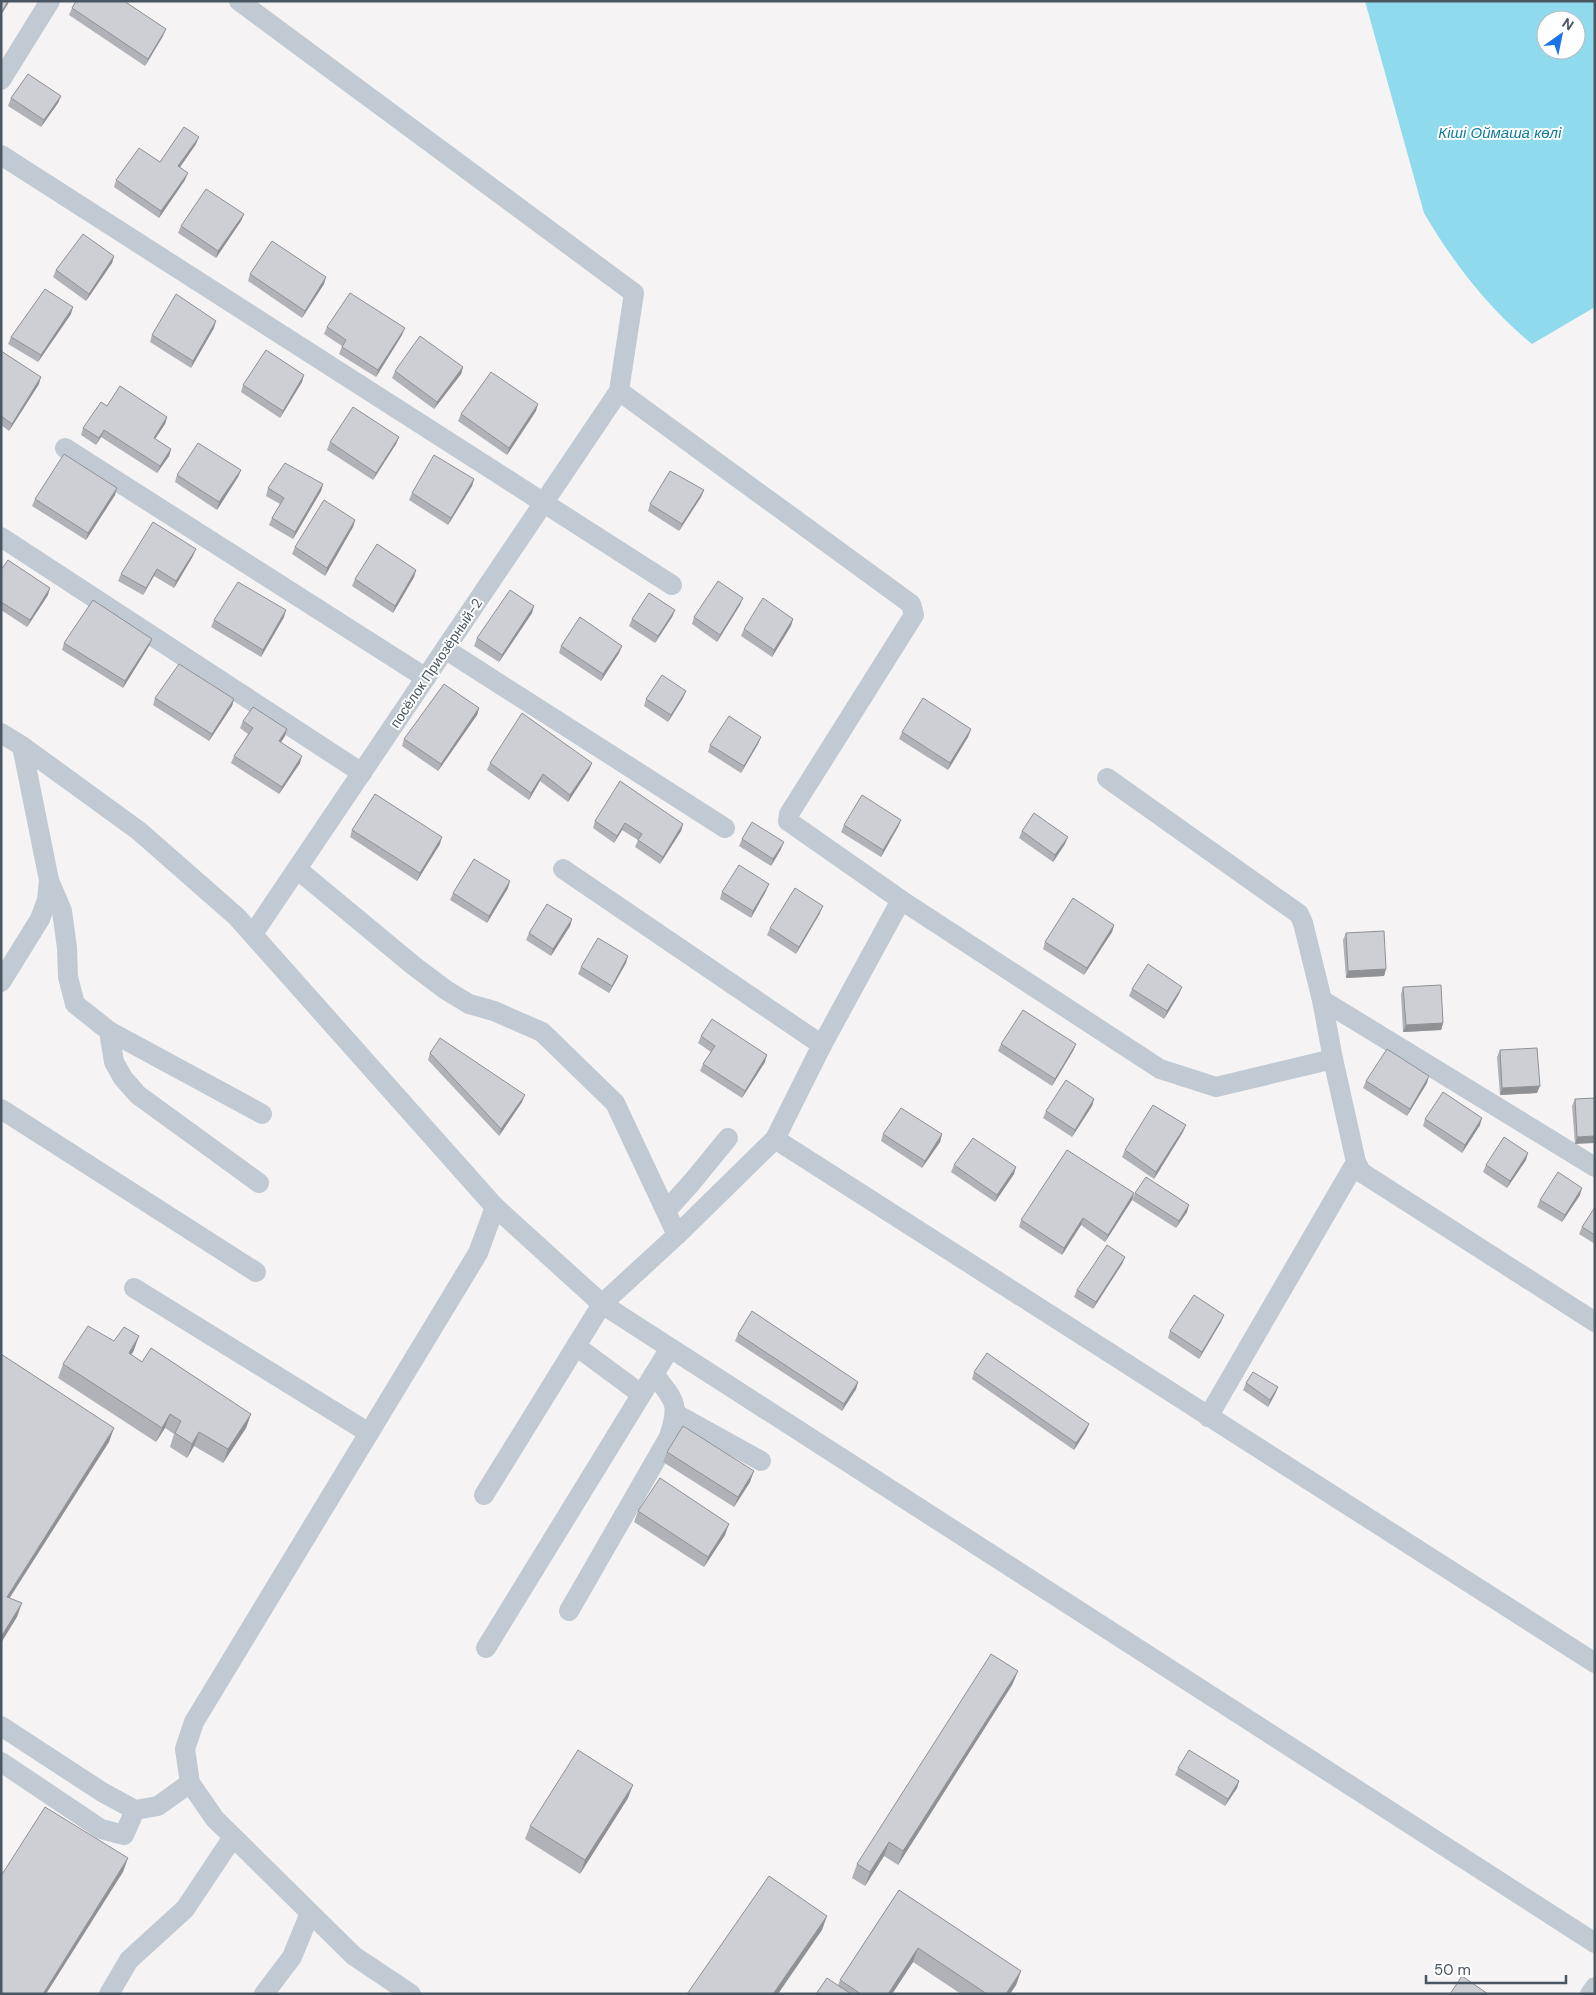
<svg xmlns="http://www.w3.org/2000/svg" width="1596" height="1995" font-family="'DM Sans',sans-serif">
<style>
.water{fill:#90daee;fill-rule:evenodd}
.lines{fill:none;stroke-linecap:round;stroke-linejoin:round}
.minor{stroke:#c1cad2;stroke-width:20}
.wall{fill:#b0b2b7}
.shaded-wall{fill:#909195}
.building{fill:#cdcfd5;stroke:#909195}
.labels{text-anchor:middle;stroke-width:4;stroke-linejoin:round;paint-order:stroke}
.street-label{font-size:14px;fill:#4a5661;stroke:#fff}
.water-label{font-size:15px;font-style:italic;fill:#0c7c9b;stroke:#fff}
</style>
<rect width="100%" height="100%" fill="#f5f3f3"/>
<path class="water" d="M1365 1H1595V307L1532 344C1488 308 1452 261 1424 213ZM1546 20H1576V50H1546Z"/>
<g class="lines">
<g class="minor">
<path d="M239 1 634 293 619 391 253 934"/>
<path d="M1 80 50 1"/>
<path d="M1 155 672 585"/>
<path d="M619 391 911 604 914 615 789 814 788 821 901 900"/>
<path d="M65 448 426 678"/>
<path d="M1 537 362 773"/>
<path d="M445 649 725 828"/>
<path d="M1 733 22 746 139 831 237 917 495 1207 602 1304 1595 1943"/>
<path d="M297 869 414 966 446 990 469 1004 494 1011 542 1032 615 1103 677 1235"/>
<path d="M563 869 822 1045"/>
<path d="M49 880 62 911 67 948 68 977 75 1004 109 1031 262 1114"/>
<path d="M1 982 40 919 47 900 49 880 22 746"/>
<path d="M1322 1000 1595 1167"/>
<path d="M109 1031 114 1062 123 1078 138 1095 259 1183"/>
<path d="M1 1109 256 1272"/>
<path d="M775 1139 1595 1663"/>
<path d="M1356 1162 1361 1172 1595 1322"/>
<path d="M666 1211 692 1182 728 1138"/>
<path d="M134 1288 369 1433"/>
<path d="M576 1346 641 1394"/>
<path d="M676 1414 761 1461"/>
<path d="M1208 1417 1356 1162 1333 1059"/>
<path d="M484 1495 602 1304 677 1235 775 1139 822 1045 901 900 1160 1069 1216 1087 1333 1059 1322 1000 1303 923 1299 914 1107 778"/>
<path d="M569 1611 669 1437C680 1402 675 1402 654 1374"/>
<path d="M486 1648 670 1348"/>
<path d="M1 1726 102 1792 135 1810 158 1806 190 1783"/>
<path d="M1 1762 101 1829 124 1835 135 1810"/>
<path d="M109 1994 129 1960 185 1909 233 1837"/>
<path d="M264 1994 292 1957 310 1913"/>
<path d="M411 1994 354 1956 215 1819 190 1783 185 1749 194 1722 478 1253 495 1207"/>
<path d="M1590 1994 1595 1987"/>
</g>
</g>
<g class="wall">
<path d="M72 8 163 36 145 66 69 15Z"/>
<path d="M61 96 58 103 41 127 8 106 11 98Z"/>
<path d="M196 144 180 167 185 180 159 218 114 187 116 180 160 162Z"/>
<path d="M244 214 241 221 216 258 178 233 181 226Z"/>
<path d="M114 256 112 263 86 301 53 277 56 270Z"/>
<path d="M250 274 324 284 302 318 248 281Z"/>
<path d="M71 314 38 362 8 344 11 337Z"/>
<path d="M327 327 402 335 376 377 339 354 342 346 324 334Z"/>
<path d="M214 328 191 368 150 342 152 335Z"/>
<path d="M1 351 39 384 9 431 1 425Z"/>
<path d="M463 367 461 374 434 409 392 378 395 371Z"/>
<path d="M302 382 280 418 241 392 243 385Z"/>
<path d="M107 406 167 417 165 424 155 439 171 449 169 456 157 473 101 437 96 445 81 435 83 428Z"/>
<path d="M536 411 507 455 458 421 461 414Z"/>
<path d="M399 437 396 444 373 480 327 450 330 442Z"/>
<path d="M241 470 238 477 217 510 175 482 177 475Z"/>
<path d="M474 479 472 486 448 525 409 500 412 493Z"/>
<path d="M323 484 321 491 293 539 269 525 272 518 280 504 266 496 268 488Z"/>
<path d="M704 490 701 497 679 531 648 511 650 504Z"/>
<path d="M115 495 86 540 32 506 35 499Z"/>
<path d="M355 520 353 527 325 576 292 554 295 547Z"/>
<path d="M193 556 174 588 154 576 143 595 118 581 121 574Z"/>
<path d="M1 570 48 595 27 627 1 610Z"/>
<path d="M416 570 414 577 393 613 352 586 355 579Z"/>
<path d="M740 605 717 642 692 624 694 617Z"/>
<path d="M675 610 672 617 655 643 629 626 632 619Z"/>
<path d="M532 613 499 662 474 646 477 638Z"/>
<path d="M284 617 261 657 211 627 214 620Z"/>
<path d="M793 619 791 626 772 657 741 636 744 629Z"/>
<path d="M152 639 149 646 123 688 62 650 64 643Z"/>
<path d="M561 646H622L619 653 601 681 559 653Z"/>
<path d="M155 698 234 699 232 706 209 741 153 705Z"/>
<path d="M683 698 668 722 644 706 646 699Z"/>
<path d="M479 708 477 715 438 771 402 746 404 739Z"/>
<path d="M243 721 285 736 281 742 300 763 279 794 231 763 234 756 248 734 240 728Z"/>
<path d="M971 729 968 737 948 770 899 739 902 732Z"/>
<path d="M761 737 758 744 741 773 708 752 710 745Z"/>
<path d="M490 763H592L589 770 568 802 540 781 529 800 487 770Z"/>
<path d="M901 820 898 827 881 857 841 832 844 825Z"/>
<path d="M595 821 683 824 681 831 660 864 635 847 638 840 622 830 614 843 593 828Z"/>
<path d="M352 830 440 844 417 881 350 837Z"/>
<path d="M1022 831 1065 844 1053 862 1019 838Z"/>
<path d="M742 839 781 849 771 866 739 846Z"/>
<path d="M508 888 487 923 450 900 453 893Z"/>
<path d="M766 891 751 918 720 899 722 892Z"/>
<path d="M820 913 796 954 767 935 770 928Z"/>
<path d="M572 919 570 926 551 956 526 940 529 933Z"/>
<path d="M1114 925 1112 932 1084 975 1043 949 1045 942Z"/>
<path d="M1346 933 1386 969 1384 976 1346 978 1343 940Z"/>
<path d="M626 963 609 993 578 974 581 967Z"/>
<path d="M1403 987 1443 1023 1441 1030 1403 1032 1401 994Z"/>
<path d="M1132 989 1179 994 1164 1019 1129 996Z"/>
<path d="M701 1036 765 1062 742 1098 700 1071 703 1064 711 1052 698 1043Z"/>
<path d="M1001 1044H1076L1073 1051 1052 1086 998 1051Z"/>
<path d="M1500 1050 1537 1093 1500 1095 1497 1057Z"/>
<path d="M430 1053 522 1102 499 1136 428 1060Z"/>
<path d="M1366 1081 1427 1083 1407 1116 1363 1088Z"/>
<path d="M1595 1098 1575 1144 1572 1106 1575 1099Z"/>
<path d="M1094 1099 1092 1106 1072 1137 1043 1118 1046 1111Z"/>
<path d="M1425 1119 1480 1125 1462 1153 1423 1126Z"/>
<path d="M1183 1132 1154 1179 1122 1157 1125 1150Z"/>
<path d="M883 1134H942L940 1142 922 1168 881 1141Z"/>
<path d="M1526 1160 1507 1188 1483 1172 1486 1165Z"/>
<path d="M954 1165 1014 1174 995 1202 951 1172Z"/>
<path d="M1134 1193 1132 1200 1105 1242 1081 1225 1062 1255 1019 1227 1021 1220Z"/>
<path d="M1135 1193 1187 1212 1176 1228 1132 1200Z"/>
<path d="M1580 1195 1562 1222 1537 1207 1540 1200Z"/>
<path d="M1595 1207V1244L1579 1234 1582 1227Z"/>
<path d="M1125 1257 1122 1264 1093 1309 1074 1297 1077 1290Z"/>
<path d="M1221 1322 1199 1359 1168 1338 1170 1331Z"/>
<path d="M738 1334 858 1382 856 1389 842 1411 735 1341Z"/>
<path d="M114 1341 134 1350 131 1355 142 1362 251 1414 246 1428 223 1463 194 1446 187 1458 170 1447 174 1434 165 1428 156 1442 58 1378 63 1364Z"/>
<path d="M974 1372 1089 1424 1086 1431 1074 1450 972 1379Z"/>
<path d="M1246 1383 1278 1387 1275 1394 1268 1407 1243 1390Z"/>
<path d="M667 1452 750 1482 734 1507 663 1462Z"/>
<path d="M638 1511 725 1535 704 1567 634 1522Z"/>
<path d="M1018 1671 1012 1685 898 1865 884 1856 865 1886 852 1878 857 1864Z"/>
<path d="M1178 1768 1239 1781 1237 1788 1225 1806 1175 1775Z"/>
<path d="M628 1798 580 1874 525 1839 530 1826Z"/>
<path d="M899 1890 1021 1971 1016 1985 1010 1994H961L913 1962 892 1994H816L838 1985 840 1980Z"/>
</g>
<g class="shaded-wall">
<path d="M8 1H9L8 4 1 15V13Z"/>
<path d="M166 29 163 36 145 66 148 59Z"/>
<path d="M61 96 58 103 41 127 44 120Z"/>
<path d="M199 137 196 144 176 173 178 166Z"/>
<path d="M188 173 185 180 159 218 161 211Z"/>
<path d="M244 214 241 221 216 258 218 251Z"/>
<path d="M114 256 112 263 86 301 89 294Z"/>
<path d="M326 277 324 284 302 318 305 311Z"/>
<path d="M73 307 71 314 38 362 41 355Z"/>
<path d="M216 321 214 328 191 368 193 361Z"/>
<path d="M405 328 402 335 376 377 378 370Z"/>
<path d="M463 367 461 374 434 409 437 402Z"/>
<path d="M304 375 302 382 280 418 283 411Z"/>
<path d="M41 377 39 384 9 431 12 424Z"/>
<path d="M538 404 536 411 507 455 509 448Z"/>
<path d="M167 417 165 424 151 445 154 438Z"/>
<path d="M104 430 101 437 96 445 99 438Z"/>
<path d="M399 437 396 444 373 480 376 473Z"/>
<path d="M171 449 169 456 157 473 160 466Z"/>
<path d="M241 470 238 477 217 510 219 502Z"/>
<path d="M474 479 472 486 448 525 451 518Z"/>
<path d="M323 484 321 491 293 539 295 532Z"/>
<path d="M117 488 115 495 86 540 88 533Z"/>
<path d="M704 490 701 497 679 531 682 524Z"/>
<path d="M355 520 353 527 325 576 327 568Z"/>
<path d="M196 549 193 556 174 588 176 581Z"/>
<path d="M157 569 154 576 143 595 146 588Z"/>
<path d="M416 570 414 577 393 613 395 606Z"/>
<path d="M50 588 48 595 27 627 30 620Z"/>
<path d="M743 598 740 605 717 642 720 635Z"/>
<path d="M534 606 532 613 499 662 502 655Z"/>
<path d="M286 610 284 617 261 657 263 650Z"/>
<path d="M675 610 672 617 655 643 658 636Z"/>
<path d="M793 619 791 626 772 657 774 650Z"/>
<path d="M152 639 149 646 123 688 125 681Z"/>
<path d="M622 646 619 653 601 681 603 674Z"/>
<path d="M686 691 683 698 668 722 671 715Z"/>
<path d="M234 699 232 706 209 741 212 734Z"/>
<path d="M479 708 477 715 438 771 441 764Z"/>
<path d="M287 729 285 736 277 748 279 741Z"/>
<path d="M971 729 968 737 948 770 950 763Z"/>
<path d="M761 737 758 744 741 773 744 766Z"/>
<path d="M302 756 300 763 279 794 282 787Z"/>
<path d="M592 763 589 770 568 802 570 795Z"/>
<path d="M543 774 540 781 529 800 531 793Z"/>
<path d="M901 820 898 827 881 857 883 850Z"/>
<path d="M625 823 622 830 614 843 617 836Z"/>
<path d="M683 824 681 831 660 864 663 857Z"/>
<path d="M442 837 440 844 417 881 420 873Z"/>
<path d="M1068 837 1065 844 1053 862 1055 855Z"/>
<path d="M784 842 781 849 771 866 773 859Z"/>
<path d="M510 881 508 888 487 923 489 916Z"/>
<path d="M769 884 766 891 751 918 753 911Z"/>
<path d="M823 906 820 913 796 954 799 947Z"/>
<path d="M572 919 570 926 551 956 553 949Z"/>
<path d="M1114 925 1112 932 1084 975 1087 968Z"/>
<path d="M628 956 626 963 609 993 612 986Z"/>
<path d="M1386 969 1384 976 1346 978 1348 971Z"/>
<path d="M1182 987 1179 994 1164 1019 1167 1011Z"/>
<path d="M1443 1023 1441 1030 1403 1032 1406 1025Z"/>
<path d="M1076 1044 1073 1051 1052 1086 1055 1079Z"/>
<path d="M767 1055 765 1062 742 1098 745 1091Z"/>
<path d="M1429 1076 1427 1083 1407 1116 1410 1109Z"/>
<path d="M1540 1086 1537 1093 1500 1095 1502 1088Z"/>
<path d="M525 1095 522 1102 499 1136 501 1129Z"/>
<path d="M1094 1099 1092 1106 1072 1137 1075 1130Z"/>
<path d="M1482 1118 1480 1125 1462 1153 1465 1145Z"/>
<path d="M1186 1125 1183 1132 1154 1179 1156 1172Z"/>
<path d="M942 1134 940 1142 922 1168 925 1161Z"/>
<path d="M1595 1136V1143L1575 1144 1577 1137Z"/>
<path d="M1528 1153 1526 1160 1507 1188 1510 1181Z"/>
<path d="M1016 1167 1014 1174 995 1202 997 1195Z"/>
<path d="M1582 1188 1580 1195 1562 1222 1565 1215Z"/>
<path d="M1134 1193 1132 1200 1105 1242 1108 1235Z"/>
<path d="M1189 1205 1187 1212 1176 1228 1179 1221Z"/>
<path d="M1083 1218 1081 1225 1062 1255 1064 1248Z"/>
<path d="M1125 1257 1122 1264 1093 1309 1096 1302Z"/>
<path d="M1224 1315 1221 1322 1199 1359 1202 1352Z"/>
<path d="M139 1336 134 1350 124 1367 129 1353Z"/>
<path d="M858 1382 856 1389 842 1411 844 1404Z"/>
<path d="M1278 1387 1275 1394 1268 1407 1270 1400Z"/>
<path d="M170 1414 165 1428 156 1442 162 1428Z"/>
<path d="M251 1414 246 1428 223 1463 228 1449Z"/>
<path d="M1089 1424 1086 1431 1074 1450 1076 1443Z"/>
<path d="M114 1428 109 1442 2 1610 7 1597Z"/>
<path d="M199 1432 194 1446 187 1458 192 1444Z"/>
<path d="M754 1471 750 1482 734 1507 738 1497Z"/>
<path d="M729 1524 725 1535 704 1567 708 1557Z"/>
<path d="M22 1603 17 1617 1 1643V1637Z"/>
<path d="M1018 1671 1012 1685 898 1865 903 1851Z"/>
<path d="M1239 1781 1237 1788 1225 1806 1228 1799Z"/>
<path d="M633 1785 628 1798 580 1874 585 1860Z"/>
<path d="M889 1842 884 1856 865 1886 870 1872Z"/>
<path d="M128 1858 123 1872 46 1994H43Z"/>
<path d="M827 1916 822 1930 778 1994H773Z"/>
<path d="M918 1948 913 1962 892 1994H888Z"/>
<path d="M1021 1971 1016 1985 1010 1994H1006Z"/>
</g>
<g class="building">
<path d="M1 1H8L1 13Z"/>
<path d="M76 1H124L166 29 148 59 72 8Z"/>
<path d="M28 74 61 96 44 120 11 98Z"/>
<path d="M184 127 199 137 178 166 188 173 161 211 116 180 139 148 160 162Z"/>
<path d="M206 189 244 214 218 251 181 226Z"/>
<path d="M83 234 114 256 89 294 56 270Z"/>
<path d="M272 241 326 277 305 311 250 274Z"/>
<path d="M45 289 73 307 41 355 11 337Z"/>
<path d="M350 293 405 328 378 370 342 347 346 340 327 327Z"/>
<path d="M176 294 216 321 193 361 152 335Z"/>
<path d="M420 336 463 367 437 402 395 371Z"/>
<path d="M266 350 304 375 283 411 243 385Z"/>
<path d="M1 351 41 377 12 424 1 416Z"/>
<path d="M491 372 538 404 509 448 461 414Z"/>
<path d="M120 386 167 417 154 438 171 449 160 466 104 430 99 438 83 428 101 402 107 406Z"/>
<path d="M353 407 399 437 376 473 330 442Z"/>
<path d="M198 443 241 470 219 502 177 475Z"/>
<path d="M64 454 117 488 88 533 35 499Z"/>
<path d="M434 455 474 479 451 518 412 493Z"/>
<path d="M285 463 323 484 295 532 272 518 284 498 268 488Z"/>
<path d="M670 471 704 490 682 524 650 504Z"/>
<path d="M324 500 355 520 327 568 295 547Z"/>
<path d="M153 522 196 549 176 581 157 569 146 588 121 574Z"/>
<path d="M377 544 416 570 395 606 355 579Z"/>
<path d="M8 560 50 588 30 620 1 602V570Z"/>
<path d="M718 581 743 598 720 635 694 617Z"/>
<path d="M238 582 286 610 263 650 214 620Z"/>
<path d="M510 590 534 606 502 655 477 638Z"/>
<path d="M649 593 675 610 658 636 632 619Z"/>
<path d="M763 598 793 619 774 650 744 629Z"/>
<path d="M93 600 152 639 125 681 64 643Z"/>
<path d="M580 617 622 646 603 674 561 646Z"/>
<path d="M179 664 234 699 212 734 155 698Z"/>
<path d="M662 675 686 691 671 715 646 699Z"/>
<path d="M444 684 479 708 441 764 404 739Z"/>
<path d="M923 698 971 729 950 763 902 732Z"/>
<path d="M253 707 287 729 279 741 302 756 282 787 234 756 253 728 243 721Z"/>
<path d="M522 713 592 763 570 795 543 774 531 793 490 763Z"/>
<path d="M729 716 761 737 744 766 710 745Z"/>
<path d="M620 781 683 824 663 857 638 840 642 834 625 823 617 836 595 821Z"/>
<path d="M375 794 442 837 420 873 352 830Z"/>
<path d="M862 795 901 820 883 850 844 825Z"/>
<path d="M1034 813 1068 837 1055 855 1022 831Z"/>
<path d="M752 822 784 842 773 859 742 839Z"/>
<path d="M474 859 510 881 489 916 453 893Z"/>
<path d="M739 865 769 884 753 911 722 892Z"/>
<path d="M795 888 823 906 799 947 770 928Z"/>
<path d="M1073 898 1114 925 1087 968 1045 942Z"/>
<path d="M547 904 572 919 553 949 529 933Z"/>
<path d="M1384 931 1386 969 1348 971 1346 933Z"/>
<path d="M598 938 628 956 612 986 581 967Z"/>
<path d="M1148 964 1182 987 1167 1011 1132 989Z"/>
<path d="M1441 985 1443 1023 1406 1025 1403 987Z"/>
<path d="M1023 1010 1076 1044 1055 1079 1001 1044Z"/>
<path d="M712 1019 767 1055 745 1091 703 1064 715 1046 701 1036Z"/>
<path d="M440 1038 525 1095 501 1129 430 1053Z"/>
<path d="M1537 1048 1540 1086 1502 1088 1500 1050Z"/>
<path d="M1387 1049 1429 1076 1410 1109 1366 1081Z"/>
<path d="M1066 1080 1094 1099 1075 1130 1046 1111Z"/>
<path d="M1443 1092 1482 1118 1465 1145 1425 1119Z"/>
<path d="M1595 1098V1136L1577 1137 1575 1099Z"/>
<path d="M1153 1105 1186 1125 1156 1172 1125 1150Z"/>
<path d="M901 1108 942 1134 925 1161 883 1134Z"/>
<path d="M1504 1137 1528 1153 1510 1181 1486 1165Z"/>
<path d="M973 1138 1016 1167 997 1195 954 1165Z"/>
<path d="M1067 1150 1134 1193 1108 1235 1083 1218 1064 1248 1021 1220Z"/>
<path d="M1558 1172 1582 1188 1565 1215 1540 1200Z"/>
<path d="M1146 1177 1189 1205 1179 1221 1135 1193Z"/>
<path d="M1595 1207V1235L1582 1227Z"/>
<path d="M1107 1245 1125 1257 1096 1302 1077 1290Z"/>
<path d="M1194 1295 1224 1315 1202 1352 1170 1331Z"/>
<path d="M752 1311 858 1382 844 1404 738 1334Z"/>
<path d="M88 1326 114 1341 124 1327 139 1336 129 1353 142 1362 151 1348 251 1414 228 1449 199 1432 192 1444 175 1433 181 1421 170 1414 162 1428 63 1364Z"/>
<path d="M987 1353 1089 1424 1076 1443 974 1372Z"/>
<path d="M1 1354 114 1428 7 1597 22 1603 1 1637Z"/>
<path d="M1253 1372 1278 1387 1270 1400 1246 1383Z"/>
<path d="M683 1426 754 1471 738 1497 667 1452Z"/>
<path d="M660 1478 729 1524 708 1557 638 1511Z"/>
<path d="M991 1654 1018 1671 903 1851 889 1842 870 1872 857 1864Z"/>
<path d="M578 1750 633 1785 585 1860 530 1826Z"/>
<path d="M1189 1750 1239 1781 1228 1799 1178 1768Z"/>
<path d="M45 1807 128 1858 43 1994H1V1876Z"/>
<path d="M769 1876 827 1916 773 1994H687Z"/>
<path d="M899 1890 1021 1971 1006 1994H987L918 1948 888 1994H861L840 1980Z"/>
<path d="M1462 1976 1488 1994H1450Z"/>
<path d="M827 1978 851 1994H816Z"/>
</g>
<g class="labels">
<g class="street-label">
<text transform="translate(436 663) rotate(-56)" y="5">посёлок Приозёрный-2</text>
</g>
<g class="water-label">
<text x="1500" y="138">Кіші Оймаша көлi</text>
</g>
</g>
<rect width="1596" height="1995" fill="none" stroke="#4a5661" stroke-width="5"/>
<g transform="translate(1561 35) rotate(33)"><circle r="24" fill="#ffffff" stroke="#b7bbc0"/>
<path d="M0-4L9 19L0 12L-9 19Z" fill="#1a73e8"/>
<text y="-8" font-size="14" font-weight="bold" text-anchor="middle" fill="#4a5661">N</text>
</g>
<path d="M1426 1975v8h140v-8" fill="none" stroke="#4a5661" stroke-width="2.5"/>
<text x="1434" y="1975" font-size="15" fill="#4a5661" stroke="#ffffff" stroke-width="4" paint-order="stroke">50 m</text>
</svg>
